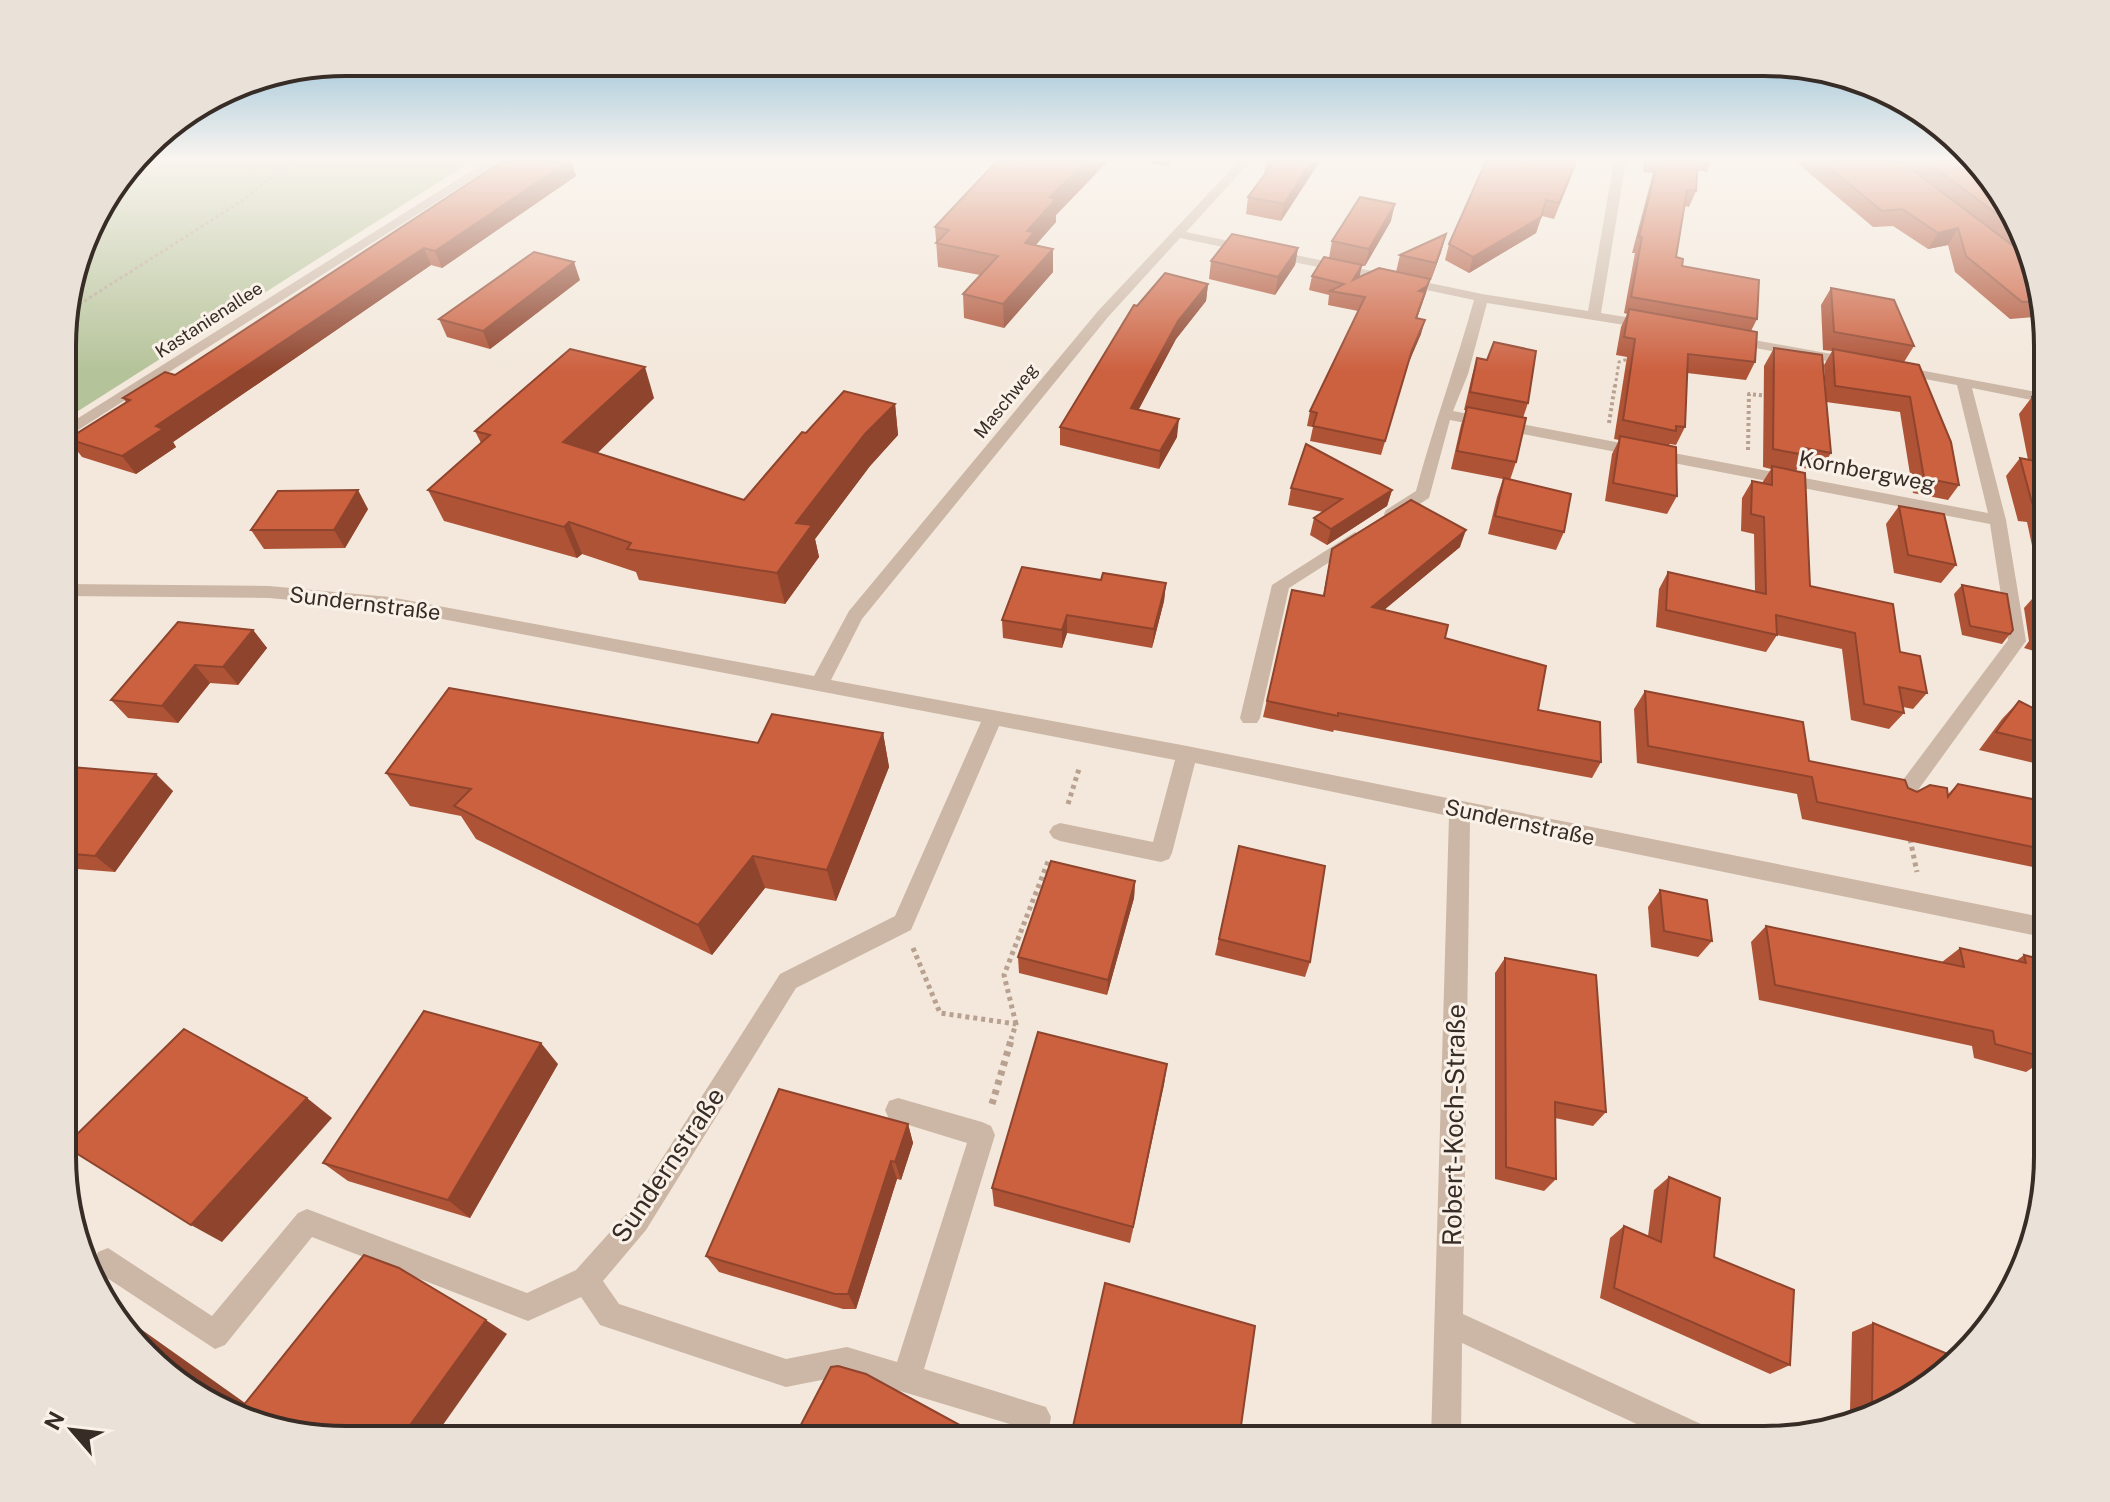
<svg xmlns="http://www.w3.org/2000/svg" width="2110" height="1502" font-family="'Public Sans',sans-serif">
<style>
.green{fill:#b5c39a}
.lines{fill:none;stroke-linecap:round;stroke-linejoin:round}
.path-far3{stroke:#b8a190;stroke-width:3;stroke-dasharray:3 3;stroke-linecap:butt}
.path-far2{stroke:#b8a190;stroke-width:4;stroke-dasharray:3 3;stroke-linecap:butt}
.path-far1{stroke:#b8a190;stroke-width:5;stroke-dasharray:4 4;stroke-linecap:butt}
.path{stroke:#b8a190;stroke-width:7;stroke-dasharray:5 5;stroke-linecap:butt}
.minor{fill:#ccb7a6;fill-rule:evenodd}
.wall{fill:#af5337}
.shaded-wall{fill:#8f442d}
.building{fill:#cc6140;stroke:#8f442d;stroke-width:2}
.labels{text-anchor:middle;stroke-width:6;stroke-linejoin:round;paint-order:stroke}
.far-street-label{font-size:18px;fill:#382c27;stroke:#faf2e8}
.street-label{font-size:22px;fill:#382c27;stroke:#faf2e8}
.near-street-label{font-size:26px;fill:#382c27;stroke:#faf2e8}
.rim{fill:none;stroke:#382c27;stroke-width:4}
</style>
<rect width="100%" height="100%" fill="#f3e8db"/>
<path class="green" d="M137 161H472L64 420V309L91 220Z"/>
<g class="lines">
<g class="path-far3">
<path d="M64 314 245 199 290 161"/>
<path d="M1615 387 1619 362 1631 358"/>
</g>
<g class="path-far2">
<path d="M1609 423 1615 385"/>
<path d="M1748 450 1749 394 1768 396"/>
</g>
<g class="path-far1">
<path d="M1068 804 1079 769"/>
<path d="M1910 839 1917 872"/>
<path d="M913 948 940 1013 1016 1024 1011 1039"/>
<path d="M1016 1024 1004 975 1049 859"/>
</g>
<path class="path" d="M992 1104 1012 1037"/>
<g class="minor">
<path d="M487 161H501L64 439V427Z"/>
<path d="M1239 161H1251L1186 232 1482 294 1588 311 1614 161H1626L1601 313 1650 321 1657 325 1650 329 1487 303 1468 374 1453 411 1988 513 1957 385 1898 374 1891 370 1898 366 2047 394V403L1972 388 2006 520 2026 641 1908 804 1901 806 1894 804 1891 798 1894 792 2008 640 1990 524 1450 420 1429 498 1398 518H1386L1384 514 1386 510 1416 491C1433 427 1456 365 1474 300L1180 238 1108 317 862 619 831 680 1187 746 2047 918V938L1470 820 1463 1314 1714 1430 1719 1440H1671L1462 1343 1461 1440H1431L1449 816 1195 763 1172 853 1169 859 1161 862 1060 841 1053 838 1049 832 1053 826 1060 823 1153 842 1175 760 999 726 911 930 796 988 646 1230 603 1281 619 1304 786 1359 847 1347 897 1362 967 1143 889 1119 885 1110 889 1101 898 1098 982 1122 991 1126 995 1135 924 1369 1046 1407 1051 1417 1047 1440H1017L1020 1427 847 1375 786 1387 600 1325 581 1297 528 1321 312 1237 225 1345 215 1349 98 1272 94 1262 98 1252 108 1248 212 1316 298 1213 307 1209 527 1293 576 1270 628 1212 780 974 895 916 981 722 390 609 269 598 64 596V584L269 586 390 597 814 676 849 611 1098 311Z"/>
<path d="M1732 336 1854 358 1861 362 1854 366 1727 343V337Z"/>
<path d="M1355 532 1364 538 1361 542 1289 588 1260 718 1257 723H1243L1240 718 1272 585Z"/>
</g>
</g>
<g class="wall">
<path d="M503 161H571L576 176 442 268 431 265 173 442 176 447 136 474 82 457 68 439 126 402 123 398 175 375Z"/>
<path d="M997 161H1108L1056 215V222L1035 245 1053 249V272L1004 328 964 318 963 294 980 275 938 267 935 227Z"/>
<path d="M1140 161H1171L1167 166Z"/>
<path d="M1266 161H1320L1281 221 1246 214 1248 197 1264 175Z"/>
<path d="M1644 161H1712L1707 172 1697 170 1696 191 1689 207 1685 206 1676 257 1682 266 1757 319 1751 331 1755 362 1746 380 1687 373 1685 427 1676 445 1670 444 1669 445 1677 496 1667 514 1605 501 1612 454 1619 440 1614 439 1627 357 1616 355 1621 327 1627 314 1624 313 1635 253H1632L1653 173 1643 172Z"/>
<path d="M1795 161H1970L2018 220 2047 328V372L2035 317 2010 319 1955 272 1948 245 1928 249 1893 226 1873 227Z"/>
<path d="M1571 177 1554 219 1542 216 1536 233 1469 273 1445 260 1449 244Z"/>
<path d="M1391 221 1365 266H1361L1359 278 1396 272 1400 255 1446 234 1441 252 1431 280H1430L1417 318 1421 334 1408 364 1381 455 1310 441 1313 427 1307 426 1310 411 1358 311 1328 305 1329 295 1309 290 1312 276 1329 258 1332 241Z"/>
<path d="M1298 248 1295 265 1275 295 1209 279 1211 261Z"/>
<path d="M580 280 490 349 447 337 439 319Z"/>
<path d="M1208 284 1206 301 1176 339 1138 410 1177 437 1159 469 1060 445V427L1137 306Z"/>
<path d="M1831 288 1914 346 1904 362 1959 485 1948 500 1913 493 1900 412 1826 402 1831 453 1820 471 1798 467 1796 471 1810 586 1900 652 1927 693 1913 709 1903 707 1904 713 1889 729 1851 720 1842 649 1777 635 1766 652 1656 627 1659 589 1668 572 1755 591 1754 534 1741 531 1742 498 1752 481 1762 483 1771 469 1763 467 1764 366 1774 348 1826 396 1824 365 1832 351 1823 350 1821 305Z"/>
<path d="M1477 358 1528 403 1523 418 1516 462 1510 480 1564 532 1556 550 1488 534 1497 497 1503 479 1451 469 1461 425 1466 410H1464L1472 376Z"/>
<path d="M2032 397 2047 400V655L2024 648 2029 641 2024 608 2039 591 2042 592 2027 522 2018 521 2006 476 2020 458 2028 460 2019 414Z"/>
<path d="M654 398 597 453 744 500 806 433 895 404 898 435 870 466 815 539 819 557 785 604 639 580 636 572 582 554 577 558 444 521 428 490 481 443 475 431Z"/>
<path d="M1291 488 1392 490 1387 506 1327 545 1310 535 1314 518 1323 512 1288 505Z"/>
<path d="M1899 506 1956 565 1941 583 1894 573 1886 524Z"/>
<path d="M368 509 345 548 264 549 251 530Z"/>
<path d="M1460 547 1384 610 1445 638 1538 710 1601 762 1592 778 1334 730 1333 732 1263 717 1292 590 1323 596 1332 549Z"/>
<path d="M1101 580 1166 583 1164 601 1152 648 1067 633 1062 648 1003 638 1002 620Z"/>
<path d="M1962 585 2013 630 2002 644 1962 635 1954 594Z"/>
<path d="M253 630 267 648 238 685 210 683 178 723 128 718 111 700Z"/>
<path d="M1645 691 1809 761 1917 792 1948 794 1958 784 2047 802V870L1802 819 1797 794 1637 763 1634 709Z"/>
<path d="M2019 701 2047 715V766L1979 750 2002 719Z"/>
<path d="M883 733 889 767 836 901 765 888 712 955 476 839 461 816 410 806 386 773Z"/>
<path d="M64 776 173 791 115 872 64 868Z"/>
<path d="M1239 846 1310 962 1305 977 1215 955Z"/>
<path d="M1135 881 1134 898 1107 995 1019 973 1018 957Z"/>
<path d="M1660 890 1712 941 1698 957 1651 947 1648 907Z"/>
<path d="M1766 926 1942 962 1960 948 2016 961 2024 955 2047 961V1050H2046L2047 1058 2026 1072 1974 1058 1972 1046 1759 1000 1751 942Z"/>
<path d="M1505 958 1606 1112 1593 1126 1555 1118 1556 1179 1544 1191 1495 1179V973Z"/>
<path d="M558 1064 470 1218 348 1181 323 1163Z"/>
<path d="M1167 1064 1130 1243 994 1206 992 1188Z"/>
<path d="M908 1124 913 1143 901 1180 897 1179 856 1309H843L719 1272 706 1256Z"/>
<path d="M1669 1177 1714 1257 1790 1365 1770 1374 1600 1298 1610 1238 1624 1226 1648 1236 1654 1190Z"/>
<path d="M1873 1323 1955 1357 1889 1411 1865 1416 1850 1410 1852 1332Z"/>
</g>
<g class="shaded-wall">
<path d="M569 161H571L576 176 442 268 435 251Z"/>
<path d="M1087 161H1108L1056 215V222L1035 246 1025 243 1027 231 1050 197Z"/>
<path d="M1312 161H1320L1281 221 1284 204Z"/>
<path d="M1395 204 1391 221 1365 266 1369 249Z"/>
<path d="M1541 217 1536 233 1469 273 1473 257Z"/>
<path d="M1958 228 1948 245 1928 249 1938 233Z"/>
<path d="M1446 234 1441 252 1431 280 1436 263Z"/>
<path d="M424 248 431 265 173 442 176 447 136 474 122 456 156 426Z"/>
<path d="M1298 248 1295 265 1275 295 1278 277Z"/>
<path d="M1053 249V272L1004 328 1003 304Z"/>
<path d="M574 262 580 280 490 349 483 331Z"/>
<path d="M1362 265 1359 279 1353 280Z"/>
<path d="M1430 279 1426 293 1412 332 1419 291Z"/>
<path d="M1208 284 1206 301 1176 339 1130 426 1131 408 1178 321Z"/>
<path d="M1425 320 1421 334 1408 364 1381 455 1412 350Z"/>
<path d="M645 367 654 398 576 474 563 442Z"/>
<path d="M895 404 898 435 870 466 815 539 819 557 785 604 777 573 796 523 865 434Z"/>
<path d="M1179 419 1177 437 1159 469 1160 451Z"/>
<path d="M358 490 368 509 345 548 334 530Z"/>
<path d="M1392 490 1387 506 1327 545 1331 529Z"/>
<path d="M569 522 582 554 577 558 564 527Z"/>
<path d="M1466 530 1460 547 1367 624 1372 607Z"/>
<path d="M1166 583 1164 601 1152 648 1154 629Z"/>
<path d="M1067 615V633L1062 648V630Z"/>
<path d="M253 630 267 648 238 685 223 667Z"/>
<path d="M195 665 210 683 178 723 162 706Z"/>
<path d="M883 733 889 767 836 901 827 870Z"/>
<path d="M156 774 173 791 115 872 95 856Z"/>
<path d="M753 856 765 888 712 955 698 925Z"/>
<path d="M1135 881 1134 898 1107 995 1108 980Z"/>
<path d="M541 1043 558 1064 470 1218 448 1200Z"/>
<path d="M1167 1064 1164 1085 1130 1243 1133 1227Z"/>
<path d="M307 1098 332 1118 222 1242 191 1225Z"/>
<path d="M908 1124 913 1143 901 1180 895 1162Z"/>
<path d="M891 1161 897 1179 856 1309 848 1294Z"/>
<path d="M109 1308 114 1310 272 1422 239 1411 132 1335Z"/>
<path d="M486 1320 507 1334 433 1439H400Z"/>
</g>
<g class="building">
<path d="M503 161H569L435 251 424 248 156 426 163 429 122 456 68 439 130 400 123 398 165 372 175 375Z"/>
<path d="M997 161H1087L1050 197 1056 199 1027 231 1034 232 1025 243 1053 249 1003 304 963 294 998 256 936 243 949 230 935 227Z"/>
<path d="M1268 161H1312L1284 204 1248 197 1274 162Z"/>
<path d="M1486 161H1571L1576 162 1559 203 1546 200 1541 217 1473 257 1449 244Z"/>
<path d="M1658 161H1698L1696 191 1687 190 1676 257 1683 259 1682 266 1759 280 1757 319 1631 297 1642 237H1639Z"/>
<path d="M1821 161H1901L2028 257 2040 301 2022 302 1966 256 1958 228 1938 233 1902 209 1882 211Z"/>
<path d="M1925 161H1970L2018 220 2022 232Z"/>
<path d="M1360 197 1395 204 1369 249 1332 241Z"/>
<path d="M1232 234 1298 248 1278 277 1211 261Z"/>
<path d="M1446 234 1436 263 1400 255Z"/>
<path d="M534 252 574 262 483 331 439 319Z"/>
<path d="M1324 257 1362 265 1353 280 1379 268 1430 279 1427 286 1419 291 1425 292 1416 318 1425 320 1412 350 1385 441 1313 426 1317 413 1310 411 1365 297 1330 291 1344 284 1312 276Z"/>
<path d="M1165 273 1208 284 1178 321 1131 408 1179 419 1160 451 1060 427 1134 305 1137 306Z"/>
<path d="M1831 288 1894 300 1914 346 1834 332Z"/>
<path d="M1629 309 1757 332 1755 362 1688 354 1685 427 1676 426V431L1623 420 1635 339 1624 337Z"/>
<path d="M1494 342 1536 351 1528 403 1470 392 1477 358 1487 360Z"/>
<path d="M1774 348 1822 355 1831 453 1805 448V455L1773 449Z"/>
<path d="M570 349 645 367 563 442 744 500 802 432 806 433 844 391 895 404 865 434 796 523 812 525 777 573 627 549 631 543 569 522 564 527 428 490 490 435 475 431Z"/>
<path d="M1833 349 1919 365 1951 442 1959 485 1924 478 1910 397 1835 386Z"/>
<path d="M2032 397 2047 400V530L2041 505 2032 503 2020 458 2046 463Z"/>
<path d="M1467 407 1526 418 1516 462 1457 451Z"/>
<path d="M1620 436 1676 447 1677 496 1613 483Z"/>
<path d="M1306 444 1392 490 1331 529 1314 518 1342 499 1291 488Z"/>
<path d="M1772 466 1805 473 1810 586 1893 604 1900 652 1920 656 1927 693 1899 687 1904 713 1864 704 1855 633 1776 615 1777 635 1666 610 1668 572 1766 594 1764 517 1751 514 1752 481 1772 485Z"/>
<path d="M1504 478 1571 494 1564 532 1495 516Z"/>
<path d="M358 490 334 530H251L278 491Z"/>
<path d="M1411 500 1466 530 1372 607 1448 625 1445 638 1546 666 1538 710 1600 722 1601 762 1338 713V716L1267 701 1292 590 1324 596 1332 549Z"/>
<path d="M1899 506 1944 514 1956 565 1908 555Z"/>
<path d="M1022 567 1101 580 1103 573 1166 583 1154 629 1067 615 1062 630 1002 620Z"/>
<path d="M1962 585 2007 594 2013 630 2010 634 1970 626Z"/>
<path d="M2039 591 2047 593V633L2041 631 2045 623Z"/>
<path d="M178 622 253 630 223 667 195 665 162 706 111 700Z"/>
<path d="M449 688 758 743 772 714 883 733 827 870 753 856 698 925 454 806 471 789 386 773Z"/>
<path d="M1645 691 1803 722 1809 761 1905 780 1908 788 1917 792 1930 785 1947 788 1948 797 1958 784 2047 802V850L1817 802 1812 777 1648 746Z"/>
<path d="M2019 701 2047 715V744L1996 732Z"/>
<path d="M71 767 156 774 95 856 64 853V776Z"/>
<path d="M1239 846 1325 866 1310 962 1219 939Z"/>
<path d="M1051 861 1135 881 1108 980 1018 957Z"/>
<path d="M1660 890 1707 900 1712 941 1664 931Z"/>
<path d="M1766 926 1964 967 1960 948 2026 963 2024 955 2047 961V1030L2041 1029 2047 1058 1995 1044 1993 1031 1775 985Z"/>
<path d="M1505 958 1596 975 1606 1112 1555 1102 1556 1179 1506 1167Z"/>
<path d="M424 1011 541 1043 448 1200 323 1163Z"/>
<path d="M184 1029 307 1098 191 1225 65 1146Z"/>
<path d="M1038 1032 1167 1064 1133 1227 992 1188Z"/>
<path d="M779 1089 908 1124 895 1162 891 1161 848 1294H835L706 1256Z"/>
<path d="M1669 1177 1720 1198 1714 1257 1794 1290 1790 1365 1614 1288 1624 1226 1661 1242Z"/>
<path d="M364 1255 399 1268 486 1320 400 1439H328L238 1419 173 1381 132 1335 239 1411Z"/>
<path d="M1105 1283 1255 1326 1239 1440H1070Z"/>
<path d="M1873 1323 1955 1357 1890 1410 1872 1402Z"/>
<path d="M838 1366 866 1374 978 1435 976 1440H793L831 1367Z"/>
</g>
<linearGradient id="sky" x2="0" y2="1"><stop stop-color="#7bb2d2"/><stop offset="0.43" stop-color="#faf5ef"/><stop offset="1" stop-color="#faf5ef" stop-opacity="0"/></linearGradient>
<rect width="2110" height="371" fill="url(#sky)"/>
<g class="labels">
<g class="far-street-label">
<text transform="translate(209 320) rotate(-33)" y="6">Kastanienallee</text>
<text transform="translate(1006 401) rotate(-51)" y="6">Maschweg</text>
</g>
<g class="street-label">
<text transform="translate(1867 471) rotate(11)" y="8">Kornbergweg</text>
<text transform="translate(365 603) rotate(7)" y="8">Sundernstraße</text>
<text transform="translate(1520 822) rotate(12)" y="8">Sundernstraße</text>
</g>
<g class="near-street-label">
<text transform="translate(1454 1125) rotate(-89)" y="9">Robert-Koch-Straße</text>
<text transform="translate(668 1165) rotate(-56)" y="9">Sundernstraße</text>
</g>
</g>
<path d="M0 0H2110V1502H0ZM346 76H1764A270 270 0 0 1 2034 346V1156A270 270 0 0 1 1764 1426H346A270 270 0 0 1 76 1156V346A270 270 0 0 1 346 76Z" fill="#eae2d9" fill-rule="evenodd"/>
<path class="rim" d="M346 76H1764A270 270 0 0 1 2034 346V1156A270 270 0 0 1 1764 1426H346A270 270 0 0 1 76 1156V346A270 270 0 0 1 346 76Z"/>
<g transform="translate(72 1430) rotate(298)" stroke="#faf2e8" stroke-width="6" paint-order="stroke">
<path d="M0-6L14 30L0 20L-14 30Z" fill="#382c27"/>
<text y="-12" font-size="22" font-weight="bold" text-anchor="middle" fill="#382c27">N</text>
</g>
</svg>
